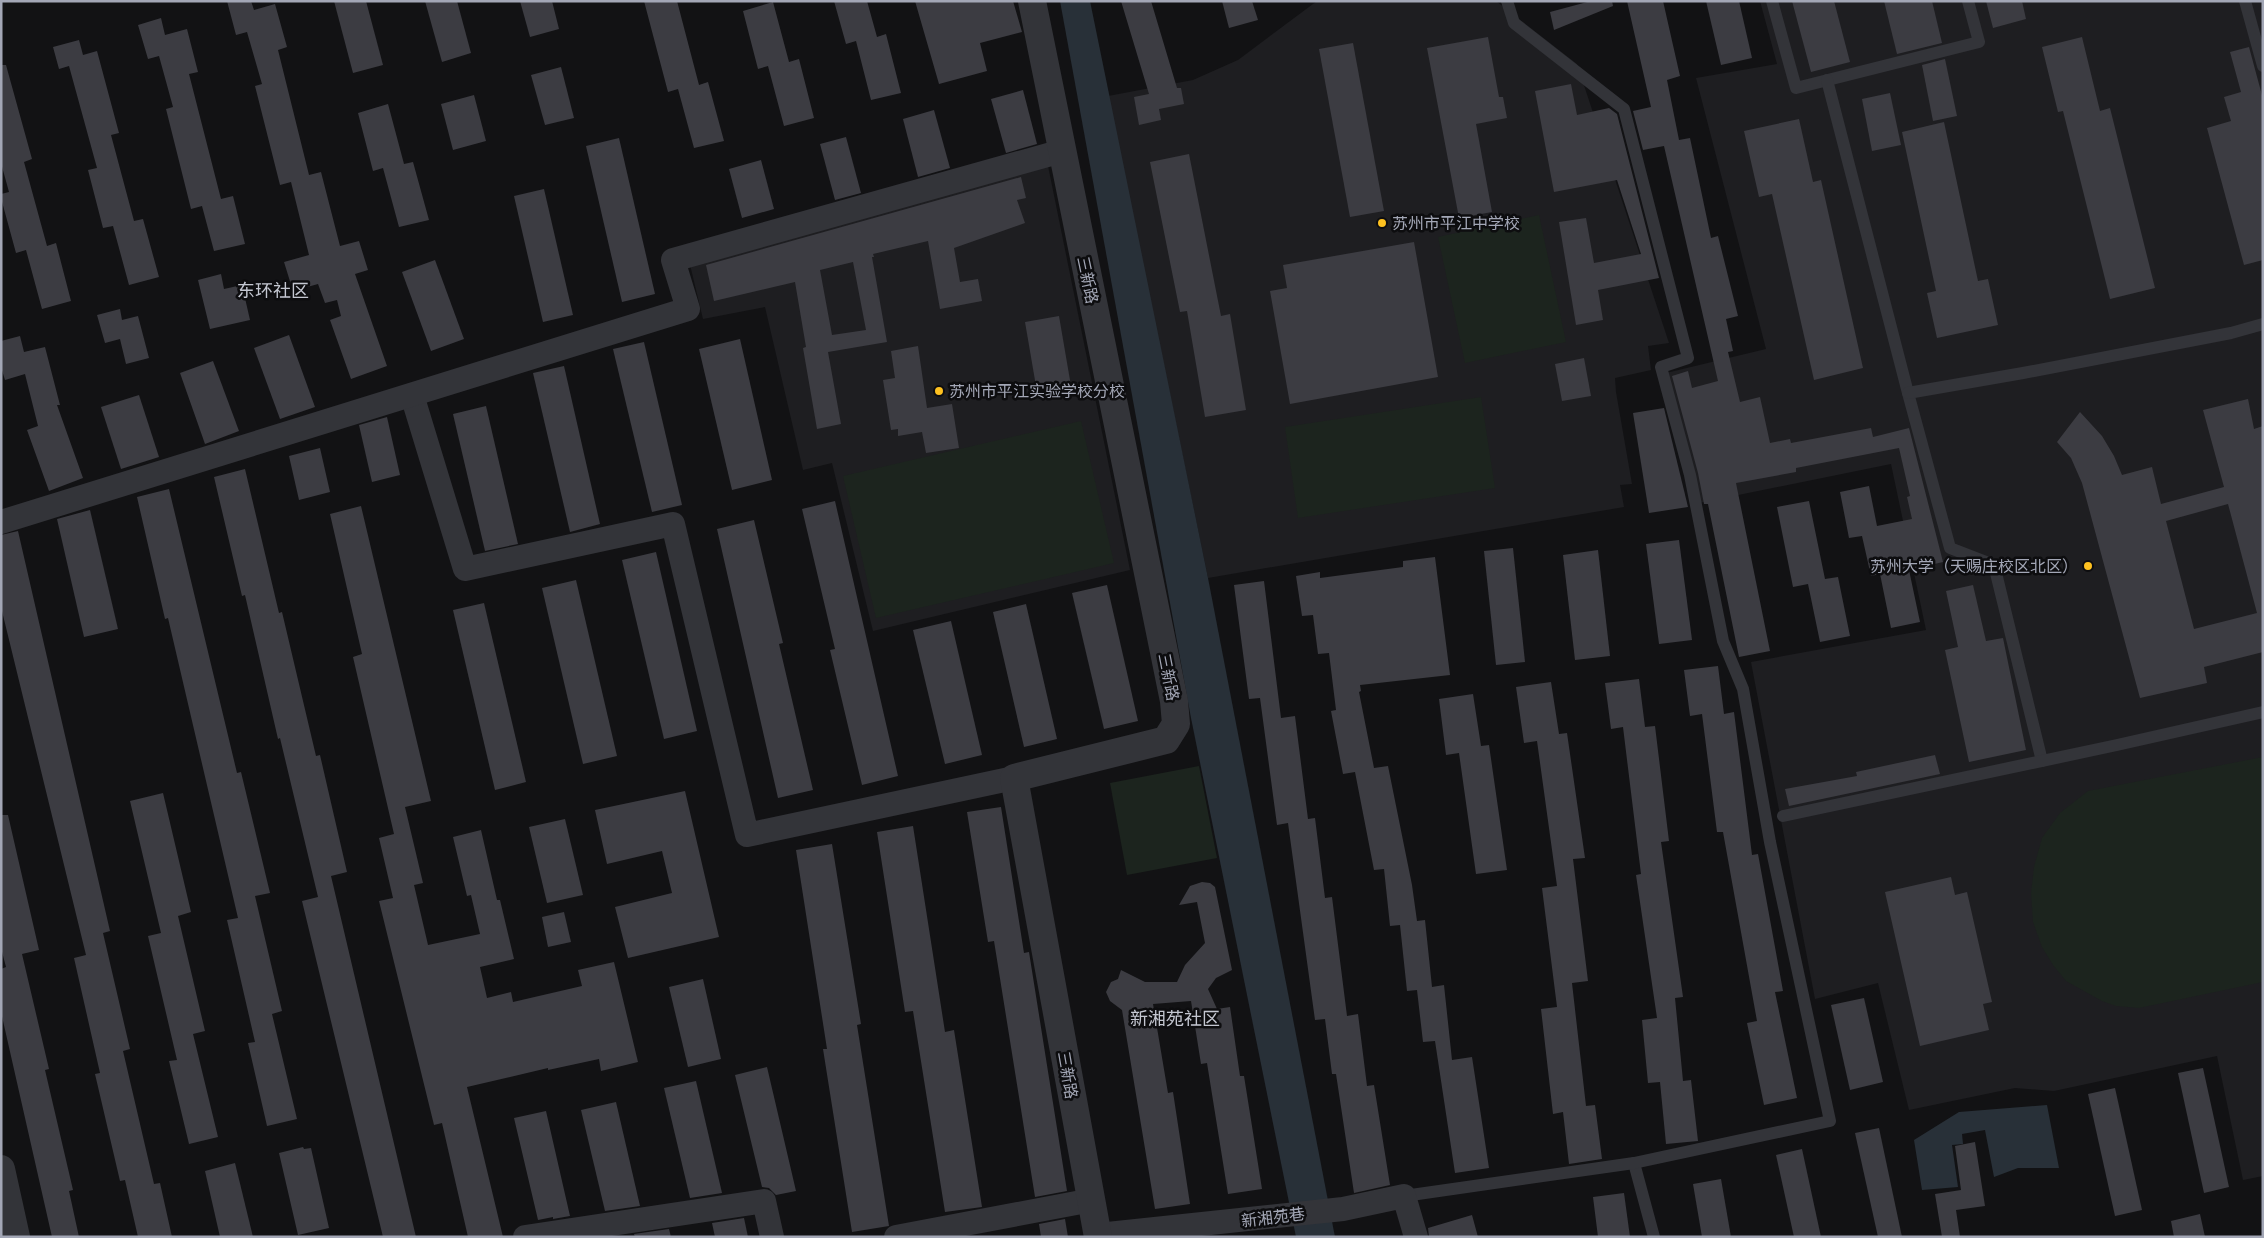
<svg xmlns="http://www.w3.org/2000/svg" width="2264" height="1238" font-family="Cabin,'Noto Sans SC',sans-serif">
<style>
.built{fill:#1e1e21}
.green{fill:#1c241e}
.water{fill:#283038}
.building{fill:#3c3c42;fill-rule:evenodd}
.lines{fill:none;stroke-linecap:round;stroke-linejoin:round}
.service{stroke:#333439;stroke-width:12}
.minor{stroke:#333439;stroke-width:24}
.tertiary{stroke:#333439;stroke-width:28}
.poi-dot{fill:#fec120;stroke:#0d0d0f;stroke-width:2}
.labels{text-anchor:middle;stroke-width:5;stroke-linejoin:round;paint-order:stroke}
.poi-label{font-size:16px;fill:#a3a7b6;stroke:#0d0d0f;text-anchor:start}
.street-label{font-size:16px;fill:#a3a7b6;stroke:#0d0d0f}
.neighbourhood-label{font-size:18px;fill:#c4c7d1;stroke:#0d0d0f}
</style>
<rect width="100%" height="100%" fill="#121214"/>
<g class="built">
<path d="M1317 1H1496L1577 64 1669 343 1648 346 1651 370 1615 378 1616 392 1632 484 1620 485 1624 507 1208 578 1108 96 1193 80 1238 60Z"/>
<path d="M1760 1H2263V1176L2243 1180 2217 1056 2054 1091 2015 1088 1909 1110 1878 983 1815 999 1751 662 1926 630 1891 464 1699 503 1666 373 1766 349 1696 78 1777 64Z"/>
<path d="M1045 151 1130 570 873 631 832 463 803 470 765 307 703 319 687 252Z"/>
</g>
<g class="green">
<path d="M1539 215 1566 342 1465 363 1438 237Z"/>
<path d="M1481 397 1495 488 1298 518 1285 427Z"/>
<path d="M1081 421 1114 563 876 618 843 476Z"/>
<path d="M2263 757V982L2139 1008 2116 1006 2102 1001 2066 981 2053 965 2042 947 2033 922 2031 893 2034 867 2042 838 2060 813 2088 791Z"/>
<path d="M1199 766 1217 858 1127 875 1110 783Z"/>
</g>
<g class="water">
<path d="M1060 1H1090L1208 578 1335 1237H1296L1191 718Z"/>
<path d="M2047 1105 2059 1168H2018L1994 1177 1985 1130 1962 1134 1963 1144 1952 1145 1958 1187 1922 1190 1914 1140 1959 1112Z"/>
</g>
<g class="building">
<path d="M227 1H251L254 10 275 4 287 47 278 50 309 175 321 172 340 246 359 241 368 270 355 274 387 366 351 379 330 320 341 316 337 300 325 303 318 284 293 291 284 262 309 255 291 182 280 185 255 86 262 84 247 32 236 35Z"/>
<path d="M334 1H366L383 65 353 73Z"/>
<path d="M425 1H457L471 53 442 62Z"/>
<path d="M520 1H552L559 29 530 37Z"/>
<path d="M644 1H677L699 85 708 82 724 141 694 148 678 89 668 92Z"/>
<path d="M834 1H867L877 37 886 34 901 93 871 100 856 41 846 44Z"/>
<path d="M915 1H1013L1022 32 980 43 987 71 939 84Z"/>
<path d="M1121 1H1151L1177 88H1181L1184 104 1159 109 1161 120 1139 125 1134 97 1149 94Z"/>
<path d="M1222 1H1252L1258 20 1229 28Z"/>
<path d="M1591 1H1612L1613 6 1554 30 1550 12Z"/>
<path d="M1627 1H1663L1680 76 1667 80 1679 140 1690 138 1711 238 1718 236 1738 316 1726 319 1733 351 1728 352 1740 402 1760 397 1770 443 1790 439 1791 443 1871 428 1873 437 1909 428 1943 562 1909 570 1920 622 1891 628 1880 574 1871 576 1862 536 1849 538 1840 492 1869 486 1877 526 1912 519 1907 497 1910 496 1899 448 1796 468V472L1736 483 1770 651 1739 657 1708 504H1704L1698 473 1672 376 1688 371 1692 388 1718 381 1664 146 1643 150 1633 111 1651 107Z"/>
<path d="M1706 1H1739L1752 58 1721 65Z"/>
<path d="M1792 1H1834L1850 62 1811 72Z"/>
<path d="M1884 1H1932L1942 43 1897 54Z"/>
<path d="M1986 1H2022L2026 19 1993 28Z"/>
<path d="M773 2 789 62 799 59 814 118 784 126 768 66 758 69 743 11Z"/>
<path d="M161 18 165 35 187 29 198 72 189 74 221 199 233 196 245 244 214 251 202 206 191 209 166 109 173 107 159 56 148 59 138 25Z"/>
<path d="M1488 37 1499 97H1503L1507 118 1476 124 1492 212 1459 218 1427 48Z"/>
<path d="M2082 37 2100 111 2110 108 2155 288 2110 299 2063 111 2058 112 2042 47Z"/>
<path d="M79 40 83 55 97 51 119 133 111 135 134 221 143 219 159 277 129 285 113 226 103 228 88 170 97 168 69 66 59 69 53 47Z"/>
<path d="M1353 43 1384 211 1350 217 1319 49Z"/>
<path d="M2249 47 2263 99V260L2244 265 2207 128 2231 121 2224 97 2241 92 2230 52Z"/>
<path d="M1945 59 1957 116 1933 121 1922 65Z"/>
<path d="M1 65H6L32 159 24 162 47 246 56 243 71 301 42 309 26 250 16 253 1 198V194L9 192 1 163Z"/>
<path d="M561 67 574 118 545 125 531 75Z"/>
<path d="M1571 84 1577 115 1609 108 1617 114 1659 278 1598 290 1603 320 1576 325 1559 222 1586 218 1594 263 1641 254 1617 180 1554 192 1535 91Z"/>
<path d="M1023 90 1037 144 1006 153 991 99Z"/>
<path d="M1890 93 1901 145 1872 151 1862 99Z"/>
<path d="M474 95 486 141 453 150 441 104Z"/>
<path d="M388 104 404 164 413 162 429 220 399 227 383 168 373 171 358 113Z"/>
<path d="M934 110 950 168 918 177 903 119Z"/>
<path d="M1799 119 1813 182 1821 180 1863 368 1814 380 1772 194 1759 197 1744 131Z"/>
<path d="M1944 122 1978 281 1988 279 1998 325 1937 338 1927 293 1936 291 1902 132Z"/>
<path d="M846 137 861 193 835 200 820 144Z"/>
<path d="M619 138 655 294 622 302 586 146Z"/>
<path d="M1189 154 1221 316 1230 314 1246 410 1205 417 1187 311 1180 312 1150 162Z"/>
<path d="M761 160 774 209 742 218 729 169Z"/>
<path d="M1021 177 1026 198 1017 200 1025 223 954 248 960 282 978 279 982 301 940 309 928 241 873 254 874 257H872L887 342 828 352 841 424 817 429 803 348 806 347 795 282 714 301 706 265ZM853 262 866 330 832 335 820 270Z"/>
<path d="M544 189 573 315 543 322 514 196Z"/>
<path d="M1414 242 1438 377 1290 404 1270 291 1287 288 1283 265Z"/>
<path d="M435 260 464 339 431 351 402 272Z"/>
<path d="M221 274 224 289 242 285 250 320 210 329 198 280Z"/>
<path d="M120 309 122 320 138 316 149 358 126 364 120 339 105 343 97 315Z"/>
<path d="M1059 316 1071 386 1037 392 1025 322Z"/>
<path d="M289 335 315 407 280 419 254 348Z"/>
<path d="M20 336 24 352 45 347 60 405H57L83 478 49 491 27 430 38 426 25 374 5 380 1 367V341Z"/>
<path d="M740 339 772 480 732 490 699 349Z"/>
<path d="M644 342 682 505 652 512 613 349Z"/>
<path d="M918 346 927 408 952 404 959 448 926 453 922 432 898 436V429L891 430 883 380 895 378 891 351Z"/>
<path d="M1584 358 1591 396 1562 401 1555 364Z"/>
<path d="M213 361 239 431 205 444 180 373Z"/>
<path d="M564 366 600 524 570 532 533 373Z"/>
<path d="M139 395 159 457 121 469 101 407Z"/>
<path d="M2248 399 2254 429 2263 426V652L2204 667 2207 683 2140 698 2082 483 2071 458 2057 442 2080 412 2102 436 2114 456 2122 475 2152 467 2161 504 2224 487 2203 410ZM2228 504 2257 613 2194 629 2166 521Z"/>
<path d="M486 406 518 544 485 551 453 414Z"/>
<path d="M1664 408 1688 507 1649 513 1633 413Z"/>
<path d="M387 417 400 475 372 482 359 425Z"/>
<path d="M320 448 330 492 299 500 289 456Z"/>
<path d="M245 469 279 613 282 612 316 756 320 755 347 872 331 876 416 1237H383L302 901 318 897 280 738 278 739 245 595 242 596 214 477Z"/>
<path d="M169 489 237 773 241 772 270 893 255 896 282 1011 272 1014 297 1119 267 1126 248 1043 255 1042 227 920 238 918 168 618 165 619 137 497Z"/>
<path d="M835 501 898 776 862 785 830 650 835 649 802 509Z"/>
<path d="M1809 501 1825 579 1838 577 1850 636 1820 642 1808 584 1793 587 1777 507Z"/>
<path d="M361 506 431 801 405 807 423 883 414 885 428 945 480 934 471 895 467 896 453 837 481 830 497 900H500L514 959 480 967 487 998 511 992 513 1002 582 986 578 970 614 962 638 1062 601 1071 599 1059 548 1070V1068L467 1087 503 1237H468L442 1123 434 1125 379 901 393 898 379 838 394 834 353 657 362 654 330 514Z"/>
<path d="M90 510 118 629 84 637 57 519Z"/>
<path d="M754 520 783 643 779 644 813 790 778 798 717 529Z"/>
<path d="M18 531 110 931 103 933 130 1049 123 1051 154 1184 160 1183 172 1237H138L125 1180 120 1181 95 1074 100 1073 74 958 86 955 1 607V535Z"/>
<path d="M1679 540 1692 640 1659 644 1646 544Z"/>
<path d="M1513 548 1525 662 1496 665 1484 551Z"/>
<path d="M1598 550 1610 656 1575 660 1563 555Z"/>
<path d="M656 552 697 731 664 739 622 560Z"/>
<path d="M1435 557 1450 675 1360 685 1361 691 1359 692 1374 768 1388 766 1412 885 1417 921 1425 920 1432 987 1444 985 1452 1060 1472 1057 1489 1168 1455 1173 1435 1041 1423 1042 1417 990 1407 991 1400 925 1390 926 1384 869 1374 870 1355 772 1343 774 1331 711 1336 710 1329 653 1318 654 1313 615 1302 616 1296 576 1320 572V578L1403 567V561Z"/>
<path d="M576 580 617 756 583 764 542 588Z"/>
<path d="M1264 581 1281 718 1295 716 1308 819 1315 818 1325 898 1332 897 1347 1016 1358 1014 1367 1086 1374 1085 1390 1185 1354 1193 1336 1074H1332L1325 1019 1315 1020 1288 823 1277 825 1260 698 1249 699 1234 585Z"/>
<path d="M1107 585 1138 721 1104 729 1072 593Z"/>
<path d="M1973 585 1986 641 2003 638 2026 750 1969 762 1945 650 1958 647 1946 591Z"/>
<path d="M484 603 526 782 495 790 453 610Z"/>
<path d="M1026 604 1057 739 1024 747 993 612Z"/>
<path d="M951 621 982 755 945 764 913 630Z"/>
<path d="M1718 666 1724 714 1734 712 1752 855 1758 854 1783 991 1775 992 1797 1098 1764 1105 1747 1023 1757 1021 1723 832H1717L1702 714 1690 716 1684 670Z"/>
<path d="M1639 679 1645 727 1655 726 1669 841 1661 842 1683 997 1675 998 1683 1081 1691 1080 1698 1141 1666 1144 1660 1082 1648 1083 1642 1020 1657 1018 1636 875 1641 874 1623 727 1611 729 1605 683Z"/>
<path d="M1551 682 1559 734 1567 733 1585 858 1573 859 1588 981 1572 983 1586 1106 1595 1105 1602 1159 1569 1164 1563 1112 1553 1114 1541 1009 1557 1007 1542 888 1557 886 1537 741 1524 743 1516 687Z"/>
<path d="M1473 694 1481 746 1489 745 1507 870 1476 874 1459 753 1446 755 1439 699Z"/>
<path d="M1935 755 1940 774 1789 806 1785 789 1857 776 1856 772Z"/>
<path d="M685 791 719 937 628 958 615 907 672 893 662 851 607 864 595 810Z"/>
<path d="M163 793 191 912 178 916 205 1031 193 1034 218 1137 189 1144 169 1061 177 1060 148 936 161 933 130 801Z"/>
<path d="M1001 807 1024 953 1029 952 1067 1191 1035 1197 994 941 988 942 967 812Z"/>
<path d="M1 815H8L39 950 22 954 49 1069 45 1070 73 1190 69 1191 79 1237H52L1 1012V969L6 967 1 948Z"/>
<path d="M565 819 583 895 547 903 529 827Z"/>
<path d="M913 826 945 1032 954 1030 982 1207 945 1212 913 1011 905 1012 877 832Z"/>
<path d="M832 844 861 1024 857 1025 889 1226 852 1232 823 1049H827L796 850Z"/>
<path d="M1951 877 1955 895 1967 892 1992 1002 1983 1004 1989 1030 1920 1046 1885 892Z"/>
<path d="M1202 882 1210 883 1215 887 1232 970 1216 978 1208 989 1217 1009 1230 1007 1240 1076H1244L1262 1189 1228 1194 1207 1063 1201 1064 1191 1001 1153 1004 1168 1093 1173 1092 1190 1204 1155 1209 1122 1010 1110 1001 1106 992 1111 982 1118 979 1121 970 1145 982H1177L1185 965 1205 943 1197 902 1179 905 1190 886Z"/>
<path d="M564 912 571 942 548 947 542 917Z"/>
<path d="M703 979 721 1059 688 1067 669 987Z"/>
<path d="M1864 998 1883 1082 1850 1090 1831 1005Z"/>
<path d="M767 1067 796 1191 776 1195 769 1188 762 1187 735 1075Z"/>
<path d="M2203 1068 2229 1187 2204 1193 2178 1073Z"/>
<path d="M696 1081 722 1193 690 1198 664 1088Z"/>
<path d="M2115 1088 2142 1210 2115 1216 2088 1094Z"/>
<path d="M616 1102 640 1206 605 1211 581 1110Z"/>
<path d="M546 1111 570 1216 553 1219V1217L538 1220 514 1118Z"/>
<path d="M1879 1128 1902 1237H1878L1855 1133Z"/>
<path d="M1975 1142 1985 1206 1956 1210 1960 1237H1942L1935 1194 1961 1190 1955 1146Z"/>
<path d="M303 1147 304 1149 311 1148 329 1228 298 1235 279 1153Z"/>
<path d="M1802 1149 1821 1237H1794L1776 1155Z"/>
<path d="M235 1163 253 1237H220L205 1171Z"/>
<path d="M1721 1179 1731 1237H1702L1693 1184Z"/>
<path d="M1624 1193 1630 1237H1598L1593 1197Z"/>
<path d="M2200 1214 2205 1237H2174L2171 1221Z"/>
<path d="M1472 1215 1478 1237H1429L1428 1228Z"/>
<path d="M744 1218 748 1237H715L712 1223Z"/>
<path d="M1065 1219 1068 1237H1041L1039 1224Z"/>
<path d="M669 1229 671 1237H635L634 1234Z"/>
</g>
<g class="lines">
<g class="service">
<path d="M1772 1 1796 88 1979 42 1968 1"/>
<path d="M2245 1 2263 66"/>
<path d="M1827 80 1908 393 1950 548 1994 565 2042 761"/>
<path d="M1908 393 2023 373 2231 333 2263 324"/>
<path d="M1783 816 2117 745 2263 712"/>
<path d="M1634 1163 1654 1237"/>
<path d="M1404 1196 1634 1163 1830 1121 1770 842 1743 689 1723 641 1690 475 1661 367 1688 358 1624 109 1514 23 1507 1"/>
</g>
<g class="minor">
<path d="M412 395 465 569 673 524 747 835 1014 778"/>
<path d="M1 522 688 309 673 260 1062 151"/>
<path d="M1098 1235 1343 1209 1404 1196 1416 1237"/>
<path d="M525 1237 764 1201 772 1237"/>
<path d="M896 1237 1092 1200"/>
</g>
<g class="tertiary">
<path d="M1032 1 1174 701 1176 724 1166 740 1014 778 1098 1237"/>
<path d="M1 1169 16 1237"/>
</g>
</g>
<g class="poi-dot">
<circle cx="1382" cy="223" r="5"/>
<circle cx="939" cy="391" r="5"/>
<circle cx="2088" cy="566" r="5"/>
</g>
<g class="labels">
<g class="poi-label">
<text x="1392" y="229">苏州市平江中学校</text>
<text x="949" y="397">苏州市平江实验学校分校</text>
<text x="2078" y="572" text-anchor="end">苏州大学（天赐庄校区北区）</text>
</g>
<g class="street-label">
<text transform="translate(1088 280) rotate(78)" y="6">三新路</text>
<text transform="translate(1169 677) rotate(79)" y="6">三新路</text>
<text transform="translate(1068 1075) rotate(80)" y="6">三新路</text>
<text transform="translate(1273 1217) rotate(-7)" y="6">新湘苑巷</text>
</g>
<g class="neighbourhood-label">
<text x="273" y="297">东环社区</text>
<text x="1175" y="1025">新湘苑社区</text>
</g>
</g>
<rect width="2264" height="1238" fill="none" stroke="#a3a7b6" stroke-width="5"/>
</svg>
